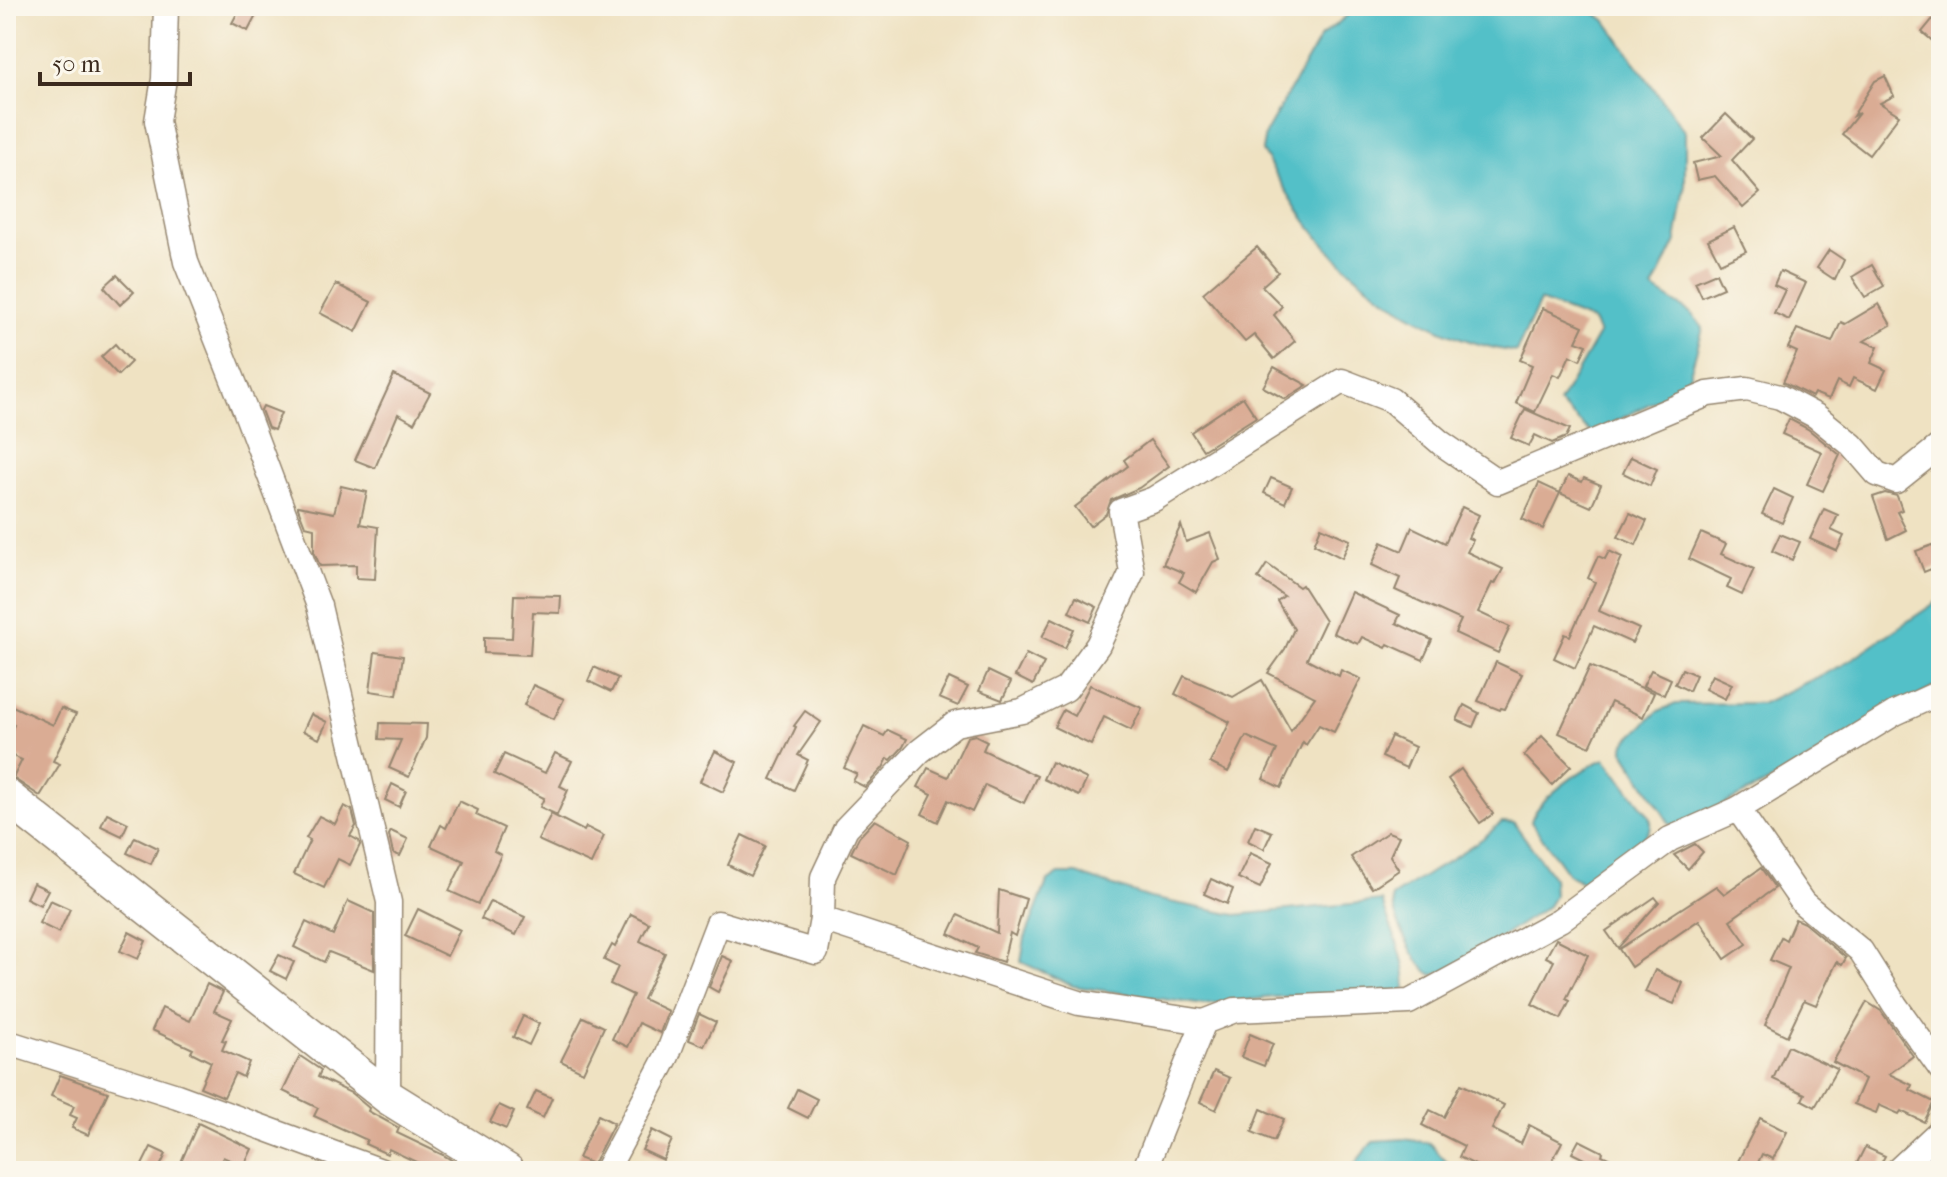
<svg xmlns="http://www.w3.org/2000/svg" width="1947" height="1177" font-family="'IM FELL French Canon',serif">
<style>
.water{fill:#52c0c8;stroke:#467573;stroke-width:2}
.building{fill:#daac94}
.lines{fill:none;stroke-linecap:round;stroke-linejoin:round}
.minor-casing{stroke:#958670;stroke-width:27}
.secondary-casing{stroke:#958670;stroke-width:37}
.minor{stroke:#fff;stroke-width:24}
.secondary{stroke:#fff;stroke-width:34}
</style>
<rect width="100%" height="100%" fill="#fbf7ec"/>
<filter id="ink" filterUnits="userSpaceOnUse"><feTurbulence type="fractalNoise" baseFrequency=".0125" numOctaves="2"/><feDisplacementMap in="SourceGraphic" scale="16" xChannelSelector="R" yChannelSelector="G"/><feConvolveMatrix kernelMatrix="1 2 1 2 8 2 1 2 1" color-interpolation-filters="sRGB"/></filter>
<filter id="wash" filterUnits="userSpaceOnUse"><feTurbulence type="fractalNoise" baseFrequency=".006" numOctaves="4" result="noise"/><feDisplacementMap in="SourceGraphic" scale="32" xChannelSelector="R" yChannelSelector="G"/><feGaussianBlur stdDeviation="1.8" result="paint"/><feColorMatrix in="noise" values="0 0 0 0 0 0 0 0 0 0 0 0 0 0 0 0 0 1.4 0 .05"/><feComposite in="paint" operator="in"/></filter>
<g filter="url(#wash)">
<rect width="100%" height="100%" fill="#efe2c2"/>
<g class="water">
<path d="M1360 6H1585L1605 20 1685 132V188L1676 241 1653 289 1691 313 1703 328 1687 384 1592 434 1559 403 1599 334 1593 321 1540 301 1516 352C1435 340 1358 290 1309 225 1292 202 1277 176 1262 151L1265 134 1321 36Z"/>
<path d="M1941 599V683L1783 775 1680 826 1670 824 1623 750 1625 743 1658 711 1676 704 1763 703 1841 666Z"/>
<path d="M1605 759 1648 814C1650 819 1652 821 1651 826 1647 843 1599 873 1584 883L1569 875 1531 822C1535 801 1584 767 1605 759Z"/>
<path d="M1502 822 1514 823 1553 877 1554 896 1548 906 1458 966 1433 975C1415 967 1393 916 1392 897L1482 839Z"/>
<path d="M1059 874H1077L1150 898 1236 915 1382 901C1389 927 1413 969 1403 994L1274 997 1204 1005 1073 986 1021 962 1025 938 1047 882Z"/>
<path d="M1404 1139 1429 1143 1455 1171H1349L1373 1141Z"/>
</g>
<g id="blocks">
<g class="building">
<path d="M241 6H261L248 31 232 23Z"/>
<path d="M1941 9V48L1922 32Z"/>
<path d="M1885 76 1894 96 1880 103 1899 115 1869 155 1842 134 1859 113 1853 116 1875 81Z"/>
<path d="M1726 114 1752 139 1732 160 1760 193 1743 208 1715 176 1697 180 1693 163 1722 156 1703 138Z"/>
<path d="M1734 227 1746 251 1720 263 1708 240Z"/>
<path d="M1257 247 1278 272 1262 286 1282 306 1274 315 1295 341 1274 359 1254 335 1245 342 1203 293Z"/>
<path d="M1829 250 1844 260 1835 280 1817 268Z"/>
<path d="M1872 265 1884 286 1865 297 1852 277Z"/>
<path d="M1780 271 1806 283 1789 320 1774 313 1785 290 1774 285Z"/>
<path d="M1716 273 1723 288 1702 297 1695 282Z"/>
<path d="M117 275 134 292 120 305 104 287Z"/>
<path d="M336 284 371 302 356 332 320 313Z"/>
<path d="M1879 304 1891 325 1864 341 1878 347 1871 363 1886 370 1877 389 1853 378 1849 387 1837 381 1829 399 1814 393 1812 397 1783 382 1797 352 1788 348 1797 329 1832 342 1841 322 1845 324Z"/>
<path d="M1543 308 1583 326 1576 341 1587 345 1580 360 1570 355 1560 377 1553 374 1535 412 1516 403 1532 365 1520 360Z"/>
<path d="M115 344 131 362 118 375 101 357Z"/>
<path d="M1274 367 1307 385 1285 399 1263 387Z"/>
<path d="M394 375 430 393 414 423 398 414 375 468 355 460Z"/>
<path d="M1243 397 1256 417 1203 450 1191 432Z"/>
<path d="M263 406 281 413 274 430 268 428 261 410Z"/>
<path d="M1525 409 1570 429 1566 437 1552 443 1535 435 1529 446 1511 438Z"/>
<path d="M1789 419 1808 429 1840 455 1823 491 1807 484 1822 452 1782 434Z"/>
<path d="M1150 440 1169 466 1139 488 1111 500 1106 514 1090 526 1075 507 1128 466 1124 460Z"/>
<path d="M1631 457 1657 469 1650 486 1623 473Z"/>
<path d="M1568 476 1582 482 1584 478 1601 485 1591 507 1560 493 1543 529 1522 519 1539 483 1560 493Z"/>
<path d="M1271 478 1292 487 1285 503 1264 493Z"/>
<path d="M341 486 367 492 360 524 378 527 375 579 356 578V565L320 566 314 552V528L305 526 298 508V506L334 513Z"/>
<path d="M1774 489 1793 498 1782 523 1762 514Z"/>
<path d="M1885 493 1897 496 1902 510 1897 512 1906 530 1888 539 1873 497Z"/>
<path d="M1462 507 1479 515 1468 538 1473 540 1467 552 1503 569 1495 584 1492 583 1478 612 1510 627 1498 653 1455 633 1461 620 1395 590 1400 578 1372 565 1382 542 1402 551 1412 527 1445 543Z"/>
<path d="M1824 509 1838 515 1831 530 1844 536 1837 551 1810 539Z"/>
<path d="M1630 513 1647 521 1636 545 1618 537Z"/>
<path d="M1181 525 1186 542 1210 533 1220 559 1213 562 1196 592 1179 582 1184 573 1163 564Z"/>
<path d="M1321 527 1350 540 1342 558 1314 544Z"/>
<path d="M1701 533 1726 544 1721 554 1754 569 1742 595 1727 588 1731 579 1689 559Z"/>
<path d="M1780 534 1800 542 1792 560 1772 551Z"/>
<path d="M1941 542V565L1924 572 1916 551Z"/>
<path d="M1609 551 1622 557 1599 611 1639 629 1632 643 1594 626 1575 668 1554 658 1565 634 1570 636 1595 582 1588 578 1598 556 1605 559Z"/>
<path d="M1267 564 1299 587 1302 585 1325 621 1307 659 1339 676 1341 670 1361 679 1334 732 1319 725 1306 745 1303 742 1281 788 1263 779 1277 750 1246 736 1228 772 1210 763 1230 722 1175 694 1184 676 1233 697 1262 680 1291 731 1315 697 1268 673 1285 649 1294 629 1277 601 1284 596 1258 578Z"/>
<path d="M1351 592 1400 615 1396 623 1432 640 1423 660 1388 644 1386 648 1362 637 1358 644 1333 633Z"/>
<path d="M514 595 561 596 560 613 533 612 530 655 484 653V637L512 638Z"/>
<path d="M1076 597 1097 607 1090 622 1069 612Z"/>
<path d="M1052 618 1074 629 1065 648 1042 637Z"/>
<path d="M375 652 403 656 397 695 370 691Z"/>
<path d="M1026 654 1044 663 1033 685 1015 676Z"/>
<path d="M1496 662 1522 674 1505 709 1501 708 1500 710 1478 701Z"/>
<path d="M1590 666 1654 693 1643 717 1611 702 1590 747 1559 733Z"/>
<path d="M594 667 618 678 611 692 588 681Z"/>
<path d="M1682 669 1696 675 1689 691 1675 684Z"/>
<path d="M1651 670 1671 679 1664 695 1643 686Z"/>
<path d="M988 671 1011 682 1002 700 979 691Z"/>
<path d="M1712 675 1732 684 1725 699 1705 689Z"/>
<path d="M949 678 968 687 958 706 939 698Z"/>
<path d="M533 685 564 699 554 719 524 705Z"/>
<path d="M1090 685 1142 708 1131 730 1104 717 1091 745 1054 727 1063 710 1074 716Z"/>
<path d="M6 703 53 725 61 708 76 714 53 761 60 764 40 796 13 778 22 760 6 753V741L14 725 6 721Z"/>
<path d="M1464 705 1479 713 1473 727 1457 720Z"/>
<path d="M805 711 821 722 798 755 808 760 794 790 771 779 796 727 794 726Z"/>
<path d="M311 714 327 722 319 739 303 731Z"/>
<path d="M380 723 427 724 426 738 409 777 389 768 401 740 379 739Z"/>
<path d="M864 726 884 736 888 730 907 739 903 747 891 760 888 758 883 768 865 787 853 781 857 774 844 768Z"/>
<path d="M975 735 987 741 983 750 1037 776 1024 803 985 785 972 812 948 800 938 822 922 814 932 794 918 787 928 768 948 777 967 737Z"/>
<path d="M1391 736 1415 747 1406 768 1382 757Z"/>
<path d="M1542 736 1571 766 1552 785 1524 755Z"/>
<path d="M715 751 737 762 723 792 700 781Z"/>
<path d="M555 753 572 761 560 786 568 790 557 815 540 807 544 798 494 774 504 754 545 773Z"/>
<path d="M1051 762 1087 779 1079 796 1043 779Z"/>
<path d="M1461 769 1493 814 1480 823 1448 779Z"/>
<path d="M392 784 406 791 399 807 385 800Z"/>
<path d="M459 801 478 810 476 815 504 828 494 851 501 855 478 904 449 891 464 861 431 846 441 825 446 828Z"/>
<path d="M344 806 352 810 356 826 350 836 359 841 360 845 350 865 338 859 324 888 294 874 310 840 306 838 319 816 335 824Z"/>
<path d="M107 813 128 823 122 836 101 826Z"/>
<path d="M551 814 584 831 586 827 604 836 591 864 538 840Z"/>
<path d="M875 820 911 840 897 875 851 853 859 837Z"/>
<path d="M1255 825 1272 832 1264 849 1248 841Z"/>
<path d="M391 831 408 839 400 856 393 853 389 835Z"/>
<path d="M1388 832 1399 836 1390 856 1399 870 1372 888 1351 857Z"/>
<path d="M742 835 765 846 750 876 728 865Z"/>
<path d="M135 837 158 848 151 864 127 853Z"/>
<path d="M1695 844 1703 852 1688 869 1674 855Z"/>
<path d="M1250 853 1272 863 1260 888 1238 878Z"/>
<path d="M1761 868 1775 888 1730 920 1747 944 1725 959 1699 920 1631 967 1619 949 1716 886 1724 894Z"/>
<path d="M1211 879 1233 889 1227 904 1204 894Z"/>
<path d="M33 883 48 890 40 905 26 898Z"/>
<path d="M999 890 1026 899 1015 936 1010 933 1003 962 975 953 978 948 949 934 958 915 997 933Z"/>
<path d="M1655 897 1659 902 1618 948 1606 931Z"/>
<path d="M50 900 70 909 59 933 39 923Z"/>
<path d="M348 901 374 913V970L329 952 324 962 294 947 306 922 333 935Z"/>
<path d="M490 901 525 917 516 935 481 919Z"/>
<path d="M418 909 460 930 447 956 405 936Z"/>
<path d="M631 914 649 923 640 941 665 953 643 999 668 1011 660 1033 639 1023 628 1047 612 1039 633 995 610 984 618 967 604 960 612 945 615 947Z"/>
<path d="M1795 919 1804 923 1846 958 1842 965 1837 962 1816 1005 1804 1000 1787 1036 1765 1025 1789 968 1770 960 1781 937 1786 940Z"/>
<path d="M129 932 146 941 138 959 120 951Z"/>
<path d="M1556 939 1588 955 1566 999 1570 1001 1561 1019 1532 1004 1554 961 1546 957Z"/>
<path d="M279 955 294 962 286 979 270 971Z"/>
<path d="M722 956 733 961 718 992 709 987Z"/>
<path d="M1655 970 1683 983 1674 1004 1645 992Z"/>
<path d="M207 984 223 992 214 1011 232 1019 222 1040 226 1041 222 1050 249 1062 243 1077 235 1073 224 1097 200 1087 211 1062 191 1052 193 1049 152 1030 162 1008 190 1021Z"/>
<path d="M1867 1002 1881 1011 1913 1056 1889 1074 1912 1085 1910 1090 1934 1102 1924 1122 1901 1111 1899 1114 1879 1105 1876 1113 1854 1104 1865 1079 1833 1062Z"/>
<path d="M699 1014 716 1022 704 1046 689 1040Z"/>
<path d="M523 1016 539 1024 529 1045 513 1037Z"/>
<path d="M583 1017 604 1027 583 1072 561 1061Z"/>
<path d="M1250 1034 1273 1044 1264 1066 1241 1057Z"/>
<path d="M1788 1046 1837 1069 1815 1107 1802 1100 1805 1094 1773 1079Z"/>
<path d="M300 1056 321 1070 318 1077 351 1093 369 1108 368 1111 399 1128 397 1133 443 1155 469 1171H435L389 1149 387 1154 365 1144 367 1140 314 1116 318 1108 283 1091Z"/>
<path d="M1214 1071 1230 1078 1216 1110 1200 1102Z"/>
<path d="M60 1075 108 1092 88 1135 72 1128 77 1118 70 1115 74 1106 51 1096Z"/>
<path d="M1461 1084 1504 1105 1492 1129 1521 1144 1529 1125 1562 1142 1547 1171H1487L1459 1157 1464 1146 1422 1125 1430 1110 1444 1117Z"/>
<path d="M797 1089 817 1099 808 1118 788 1108Z"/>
<path d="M536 1091 552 1098 543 1118 527 1110Z"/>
<path d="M499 1105 514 1112 506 1129 490 1122Z"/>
<path d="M1261 1109 1284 1119 1274 1141 1252 1132Z"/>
<path d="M598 1115 614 1123 593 1164 578 1158Z"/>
<path d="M1760 1118 1787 1132 1773 1159 1762 1154 1754 1171H1733Z"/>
<path d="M198 1123 252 1149 244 1166 223 1157 217 1171H202L181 1162Z"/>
<path d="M652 1130 672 1140 663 1160 642 1150Z"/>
<path d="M1579 1140 1603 1152 1602 1155 1636 1171H1583L1588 1161 1572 1153Z"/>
<path d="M151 1147 166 1154 158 1171 141 1167Z"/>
<path d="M1865 1147 1885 1156 1877 1171H1853Z"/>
</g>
</g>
</g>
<g filter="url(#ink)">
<use href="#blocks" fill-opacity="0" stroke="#958670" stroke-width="2"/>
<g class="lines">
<defs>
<g id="minor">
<path d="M166 6 164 79 157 121 186 262 245 410 319 606 389 902 388 1097"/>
<path d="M1738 809 1803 903 1861 951 1895 1005 1941 1069"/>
<path d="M822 919 823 877 846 828 920 751 955 724 1022 711 1066 689 1098 645 1132 572 1121 511 1154 499 1342 381 1391 400 1441 443 1498 482 1708 394 1747 389 1780 397 1816 416 1852 445 1877 474 1896 481 1941 445"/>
<path d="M6 1042 177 1096 381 1171"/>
<path d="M606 1171 667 1056 718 923 816 952 822 919 1079 1003 1204 1022"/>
<path d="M1144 1171 1204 1022 1235 1010 1409 1002 1560 920 1670 839 1738 809 1895 713 1941 692"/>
<path d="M1897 1171 1941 1130"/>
</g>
<path id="secondary" d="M6 796 388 1097 507 1171"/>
</defs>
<use href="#minor" class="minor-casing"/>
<use href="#secondary" class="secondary-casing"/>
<use href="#minor" class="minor"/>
<use href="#secondary" class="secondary"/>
</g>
</g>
<rect width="1947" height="1177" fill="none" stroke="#fbf7ec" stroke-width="32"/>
<path d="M40 72v12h150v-12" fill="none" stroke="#3b2a1e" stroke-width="4"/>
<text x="52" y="72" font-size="24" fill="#3b2a1e" stroke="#fbf7ec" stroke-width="6" paint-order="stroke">50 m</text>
</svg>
